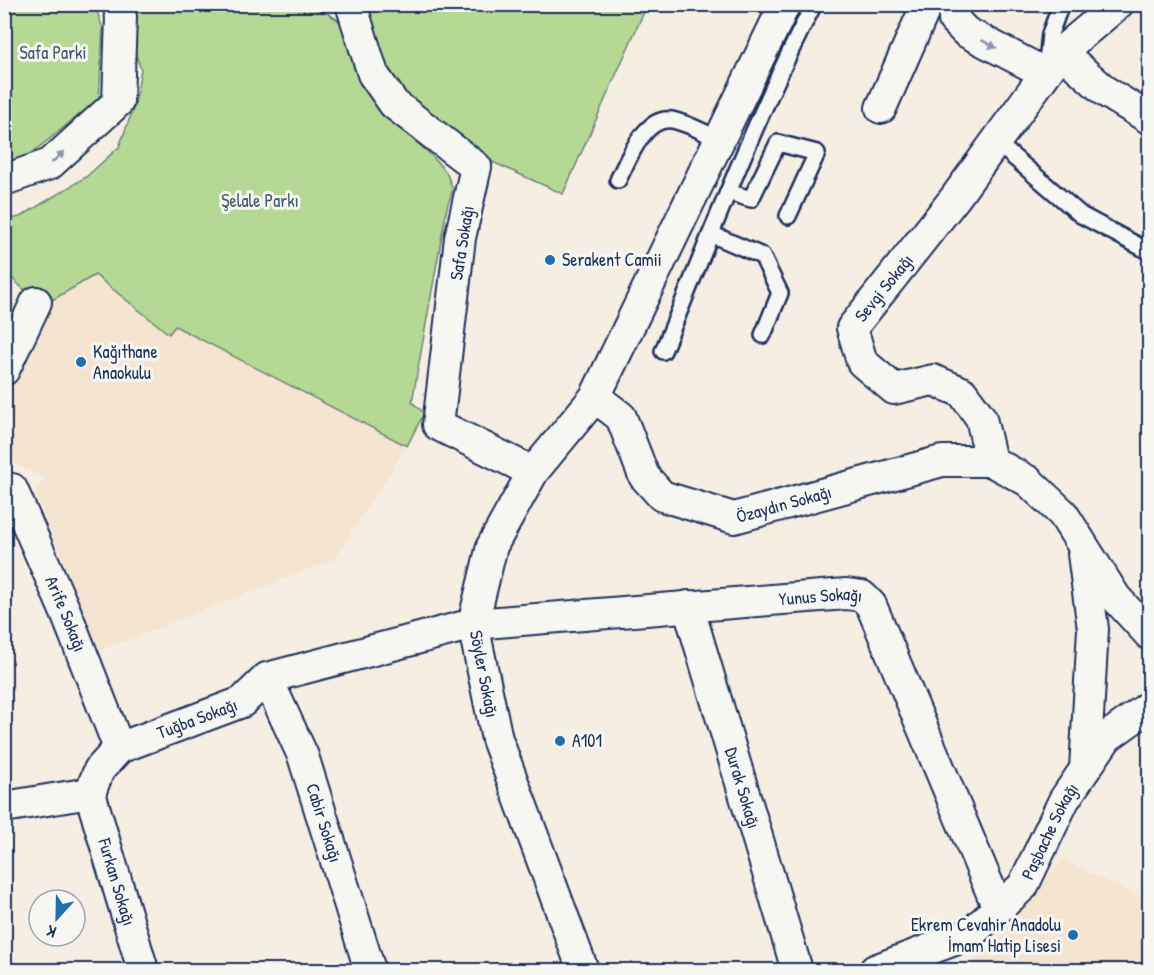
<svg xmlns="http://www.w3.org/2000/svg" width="1154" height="975" font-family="'Patrick Hand',sans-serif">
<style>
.built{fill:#f5e4cf}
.green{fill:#b5d994;stroke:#688479;stroke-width:1.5}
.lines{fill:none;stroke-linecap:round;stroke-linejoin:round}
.service-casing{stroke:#1b2f5e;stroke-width:20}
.minor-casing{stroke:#1b2f5e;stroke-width:34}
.service{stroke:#f6f6f2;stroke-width:15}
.minor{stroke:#f6f6f2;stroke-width:30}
.oneway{fill:#8892a8}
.poi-dot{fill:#1f6fb2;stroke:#f6f6f2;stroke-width:2}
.labels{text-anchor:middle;stroke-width:6;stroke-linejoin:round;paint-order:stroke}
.park-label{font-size:18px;fill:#425a6c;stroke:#f6f6f2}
.street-label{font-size:18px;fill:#1b2f5e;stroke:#f6f6f2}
.poi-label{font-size:18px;fill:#1b2f5e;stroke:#f6f6f2;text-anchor:start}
</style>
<rect width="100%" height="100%" fill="#f6eee2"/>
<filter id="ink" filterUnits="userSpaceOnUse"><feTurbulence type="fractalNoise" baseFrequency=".0167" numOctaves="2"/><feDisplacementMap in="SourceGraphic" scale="12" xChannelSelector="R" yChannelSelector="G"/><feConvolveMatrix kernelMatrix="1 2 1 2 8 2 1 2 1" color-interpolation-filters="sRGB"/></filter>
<g filter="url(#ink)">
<g class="built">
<path d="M95 275 168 334 175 326 407 446 334 559 99 651 35 491 45 478 5 460V390L42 306Z"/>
<path d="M1063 860 1138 896 1149 904V970H959L969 967Z"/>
</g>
<g class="green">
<path d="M301 4 327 13 343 23 365 89 389 118 431 155 446 172 453 189 447 207 412 402 424 413 407 446 175 326 169 334 95 275 42 306 5 272 4 220 20 217 86 177 119 147 135 104 141 69 127 32 129 5Z"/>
<path d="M363 4 647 5 563 194 457 146 395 94Z"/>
<path d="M5 5H95L103 29 99 99 28 156 5 163Z"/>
</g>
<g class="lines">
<defs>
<g id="service">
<path d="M1047 62 1050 34 1061 4"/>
<path d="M996 142 1081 215 1150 252"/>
<path d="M618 180C628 160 644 116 672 120 688 123 705 133 720 140"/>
<path d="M728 192 751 199 778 143 817 153 788 216"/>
<path d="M711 234 762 256 780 293 763 335"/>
<path d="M663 351C711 235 756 116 814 4"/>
</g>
<g id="minor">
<path d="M351 4 373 74 394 104 476 167 460 238 438 425 533 472"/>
<path d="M954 4V20L966 32 1045 73"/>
<path d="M1118 4 1061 52 955 198 852 328 862 362 894 389 933 380 962 392 981 418 991 461 1028 481 1063 514 1116 598 1150 635"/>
<path d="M1061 52 1106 92 1150 119"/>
<path d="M881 108 927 4"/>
<path d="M4 180 50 164 118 102 121 17 118 4"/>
<path d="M4 370 36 302"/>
<path id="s1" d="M595 397 621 417 644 476 662 496 734 518 942 461H991"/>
<path id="s2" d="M4 488 12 489 66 613 119 748"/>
<path d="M1083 554 1093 629 1085 769"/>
<path id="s3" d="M688 606 797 970"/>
<path id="s4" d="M267 678 303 756 370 970"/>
<path id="s5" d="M90 793 99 770 119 748 242 702 267 678 473 624 846 594 862 596 871 605 998 908"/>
<path id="s6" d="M90 793 143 970"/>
<path d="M4 807 90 793"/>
<path d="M583 970 497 739 473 624 492 546 533 472 595 397 785 4"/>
<path id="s7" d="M875 970 970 934 1023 886 1064 800 1107 737 1150 706"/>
</g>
</defs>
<use href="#service" class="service-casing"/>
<use href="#minor" class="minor-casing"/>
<use href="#service" class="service"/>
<use href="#minor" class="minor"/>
</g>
<defs><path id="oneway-solid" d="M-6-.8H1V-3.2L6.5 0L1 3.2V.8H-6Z" transform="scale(1.5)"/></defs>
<g class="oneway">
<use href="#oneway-solid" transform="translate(989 44) rotate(27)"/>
<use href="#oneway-solid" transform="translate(58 157) rotate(-42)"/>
</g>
</g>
<g class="poi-dot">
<circle cx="550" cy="260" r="6"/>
<circle cx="81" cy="362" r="6"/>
<circle cx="560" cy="741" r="6"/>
<circle cx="1073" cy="935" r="6"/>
</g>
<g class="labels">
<g class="park-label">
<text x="53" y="59">Safa Parki</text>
<text x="260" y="207">Şelale Parkı</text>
</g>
<g class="street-label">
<text transform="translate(462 243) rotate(-81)" y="6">Safa Sokağı</text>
<text transform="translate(884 288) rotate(-51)" y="6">Sevgi Sokağı</text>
<text dy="6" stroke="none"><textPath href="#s1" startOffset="250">Özaydın Sokağı</textPath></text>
<text dy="6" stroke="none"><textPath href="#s5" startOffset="782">Yunus Sokağı</textPath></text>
<text dy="6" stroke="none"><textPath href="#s2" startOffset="144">Arife Sokağı</textPath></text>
<text transform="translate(484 674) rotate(79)" y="6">Söyler Sokağı</text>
<text dy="6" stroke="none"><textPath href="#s5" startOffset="138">Tuğba Sokağı</textPath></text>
<text dy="6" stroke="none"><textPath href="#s3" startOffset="190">Durak Sokağı</textPath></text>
<text dy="6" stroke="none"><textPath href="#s4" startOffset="156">Cabir Sokağı</textPath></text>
<text dy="6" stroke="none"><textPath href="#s7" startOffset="234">Paşbache Sokağı</textPath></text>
<text dy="6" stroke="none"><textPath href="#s6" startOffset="93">Furkan Sokağı</textPath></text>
</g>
<g class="poi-label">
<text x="562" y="266">Serakent Camii</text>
<text x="93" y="358">Kağıthane<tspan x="93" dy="21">Anaokulu</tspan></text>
<text x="572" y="747">A101</text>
<text x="1061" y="931" text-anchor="end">Ekrem Cevahir Anadolu<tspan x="1061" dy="21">İmam Hatip Lisesi</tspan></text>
</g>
</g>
<rect width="1154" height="975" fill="none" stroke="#f6f6f2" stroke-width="24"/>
<rect x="12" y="12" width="1130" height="951" fill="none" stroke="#1b2f5e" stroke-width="2" filter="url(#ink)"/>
<g transform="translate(57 918) rotate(202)"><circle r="28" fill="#f6f6f2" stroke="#9ea6b7" stroke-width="1.5"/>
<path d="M0-4.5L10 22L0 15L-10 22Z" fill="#1f6fb2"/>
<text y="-9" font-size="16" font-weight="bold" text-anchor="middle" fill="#1b2f5e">K</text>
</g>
</svg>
